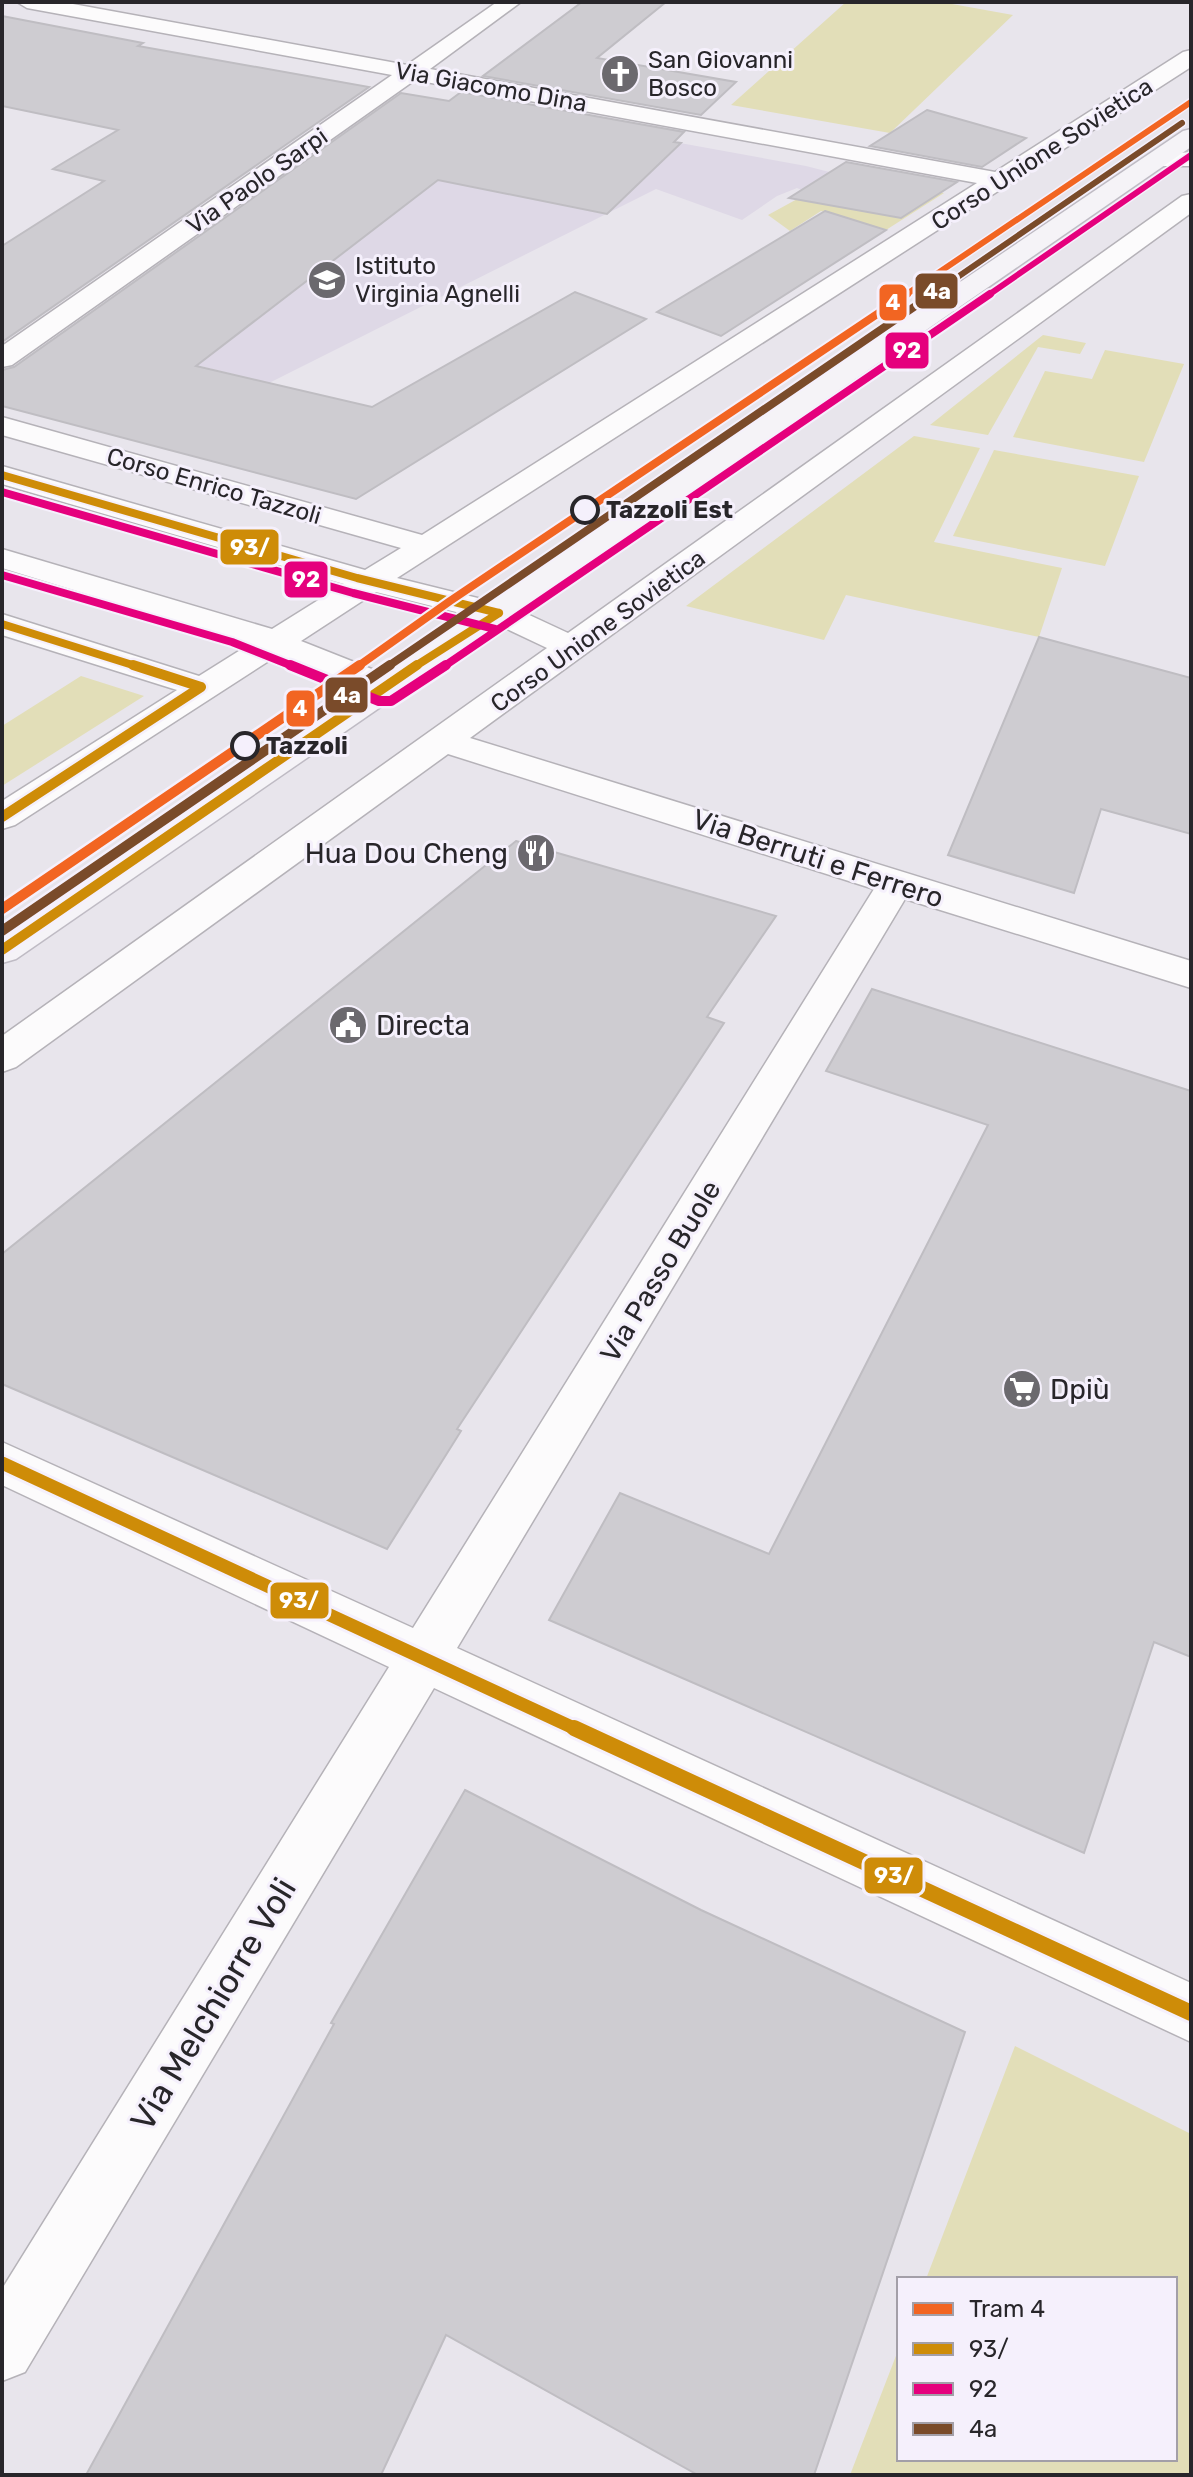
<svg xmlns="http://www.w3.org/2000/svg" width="1193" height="2477" viewBox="0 0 1193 2477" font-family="Rubik,sans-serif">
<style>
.built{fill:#ded8e6}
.green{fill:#e2deb8}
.building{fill:#ceccd1;stroke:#bfbdc2;stroke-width:2}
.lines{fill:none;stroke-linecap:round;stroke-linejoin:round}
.minor-casing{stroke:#b5b2b8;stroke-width:3}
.major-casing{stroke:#bfbbc4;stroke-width:3}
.minor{fill:#fcfbfc;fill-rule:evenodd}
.major{fill:#f5f3f7;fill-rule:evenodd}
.bus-1-far3-casing{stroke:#f5f0fc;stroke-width:12}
.bus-1-far2-casing{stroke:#f5f0fc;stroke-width:15}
.bus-1-far1-casing{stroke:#f5f0fc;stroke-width:19}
.bus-1-casing{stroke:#f5f0fc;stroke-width:22}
.bus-2-far2-casing{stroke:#f5f0fc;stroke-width:9}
.bus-2-far1-casing{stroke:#f5f0fc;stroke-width:12}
.bus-2-casing{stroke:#f5f0fc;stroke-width:15}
.bus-3-far2-casing{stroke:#f5f0fc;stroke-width:9}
.bus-3-far1-casing{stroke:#f5f0fc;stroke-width:12}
.bus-3-casing{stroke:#f5f0fc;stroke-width:15}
.bus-1-far3{stroke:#ce8c08;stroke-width:8}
.bus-1-far2{stroke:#ce8c08;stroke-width:10}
.bus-1-far1{stroke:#ce8c08;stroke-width:13}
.bus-1{stroke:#ce8c08;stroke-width:16}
.bus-2-far2{stroke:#e5007d;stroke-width:6}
.bus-2-far1{stroke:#e5007d;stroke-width:8}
.bus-2{stroke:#e5007d;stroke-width:10}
.bus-3-far2{stroke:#7a4b2a;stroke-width:6}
.bus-3-far1{stroke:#7a4b2a;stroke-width:8}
.bus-3{stroke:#7a4b2a;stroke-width:10}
.tram-1-far2-casing{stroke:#f5f0fc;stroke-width:9}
.tram-1-far1-casing{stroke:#f5f0fc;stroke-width:12}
.tram-1-casing{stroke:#f5f0fc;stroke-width:15}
.tram-1-far2{stroke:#f26522;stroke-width:6}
.tram-1-far1{stroke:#f26522;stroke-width:8}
.tram-1{stroke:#f26522;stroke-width:10}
.stop-dot{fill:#f5f0fc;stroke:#28262a;stroke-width:4}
.labels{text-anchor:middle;stroke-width:6;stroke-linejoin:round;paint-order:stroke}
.far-poi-label{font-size:24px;fill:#28262a;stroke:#f5f0fc;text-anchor:start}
.far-street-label{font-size:24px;fill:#28262a;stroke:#f5f0fc}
.far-stop-label{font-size:24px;font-weight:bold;fill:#28262a;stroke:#f5f0fc;text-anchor:start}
.poi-label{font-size:28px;fill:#28262a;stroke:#f5f0fc;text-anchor:start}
.street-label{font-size:28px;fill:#28262a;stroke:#f5f0fc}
.near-street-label{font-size:34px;fill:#28262a;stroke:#f5f0fc}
.line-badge{stroke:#f5f0fc;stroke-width:3}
.badge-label{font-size:22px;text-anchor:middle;font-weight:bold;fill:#fff}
</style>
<rect width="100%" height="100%" fill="#e8e5ec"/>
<!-- built -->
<path class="built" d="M433 98 806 166 841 175 809 193 797 188 777 196 742 220 656 189 269 383 95 340Z"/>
<!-- green -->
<path class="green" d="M846 2H941L1013 15 890 133 731 105Z
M841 175 944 193 886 230 821 211 790 231 768 215Z
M1043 335 1086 343 1080 354 1038 347 988 435 930 425Z
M1105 350 1184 364 1144 462 1013 437 1045 371 1092 379Z
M914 436 980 448 934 542 1062 568 1039 637 846 595 824 640 686 606Z
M994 450 1139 476 1105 566 953 536Z
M81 676 144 696 2 786V726Z
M1015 2046 1191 2134V2475H850L899 2348V2459H1175V2279H926Z"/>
<!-- building -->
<path class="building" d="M582 2H666L597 58 736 82 701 115 483 76Z
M2 16 143 43 138 46 369 87 2 342V246L104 181 53 169 118 130 2 106Z
M461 92 684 132 674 142 681 143 607 214 438 180 196 366 372 407 575 292 646 319 356 499 2 406V370L14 367 401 93 449 101Z
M927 110 1026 138 982 167 870 146Z
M846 162 957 182 901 218 789 198Z
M825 211 886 230 721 336 657 312Z
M1039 637 1191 678V834L1101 809 1074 893 948 855Z
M516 841 776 916 707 1017 724 1023 457 1429 461 1431 387 1549 2 1384V1254Z
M872 989 1191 1091V1657L1154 1642 1084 1853 549 1620 620 1493 769 1554 988 1125 826 1071Z
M465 1790 701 1910 965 2032 814 2475H698L446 2335 381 2475H86L334 2024 331 2023Z"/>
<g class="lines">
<!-- minor casing -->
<g class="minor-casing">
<path id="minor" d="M17 2H62L407 65 497 2H521L430 69 995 172 1183 52 1191 50V67L397 578 510 606 568 633 1182 196 1191 194V213L470 738 1191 961V988L905 899 457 1648 1191 1983V2042L434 1688 25 2372 2 2381V2289L389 1667 2 1485V1442L413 1628 874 889 448 754 16 1067 2 1072V1036L547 648 488 620 376 592 301 641 397 679 402 686 397 693 385 696 373 693 278 655 15 825 2 829V801L177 690 2 635V614L199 676 250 644 2 568V549L272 629 344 584 2 484V466L365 570 401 548 2 435V417L422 535 977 183 415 80 12 365 2 367V346L392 75 27 8Z
M1191 152V166H1148L1144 161 1148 156Z"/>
</g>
<!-- major casing -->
<g class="major-casing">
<path id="major" d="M1191 129V147L16 959 2 963V931L1183 131Z"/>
</g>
<!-- minor -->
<use href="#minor" class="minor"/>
<!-- major -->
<use href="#major" class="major"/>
<!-- bus-1-far3 casing -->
<g class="bus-1-far3-casing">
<path id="bus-1-far3" d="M2 475 357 578 499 613
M2 624 139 667
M414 667 499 613"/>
</g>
<!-- bus-1-far2 casing -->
<g class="bus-1-far2-casing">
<path id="bus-1-far2" d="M133 665 201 687
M2 817 201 687
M2 950 417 665"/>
</g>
<!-- bus-1-far1 casing -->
<g class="bus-1-far1-casing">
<path id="bus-1-far1" d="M2 1463 578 1730"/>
</g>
<!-- bus-1 casing -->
<g class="bus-1-casing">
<path id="bus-1" d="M574 1728 1191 2013"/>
</g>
<!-- bus-2-far2 casing -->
<g class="bus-2-far2-casing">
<path id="bus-2-far2" d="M987 296 1191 155"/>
</g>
<!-- bus-2-far1 casing -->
<g class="bus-2-far1-casing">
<path id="bus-2-far1" d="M2 492 353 593 495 629
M2 575 232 642 295 667
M443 667 990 294"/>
</g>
<!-- bus-2 casing -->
<g class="bus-2-casing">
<path id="bus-2" d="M290 665 379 701H391L446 665"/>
</g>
<!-- bus-3-far2 casing -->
<g class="bus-3-far2-casing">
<path id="bus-3-far2" d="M930 296 1182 123"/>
</g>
<!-- bus-3-far1 casing -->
<g class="bus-3-far1-casing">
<path id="bus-3-far1" d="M387 667 933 294"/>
</g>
<!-- bus-3 casing -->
<g class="bus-3-casing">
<path id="bus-3" d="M2 931 390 665"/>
</g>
<!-- bus-1-far3 -->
<use href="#bus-1-far3" class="bus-1-far3"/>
<!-- bus-1-far2 -->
<use href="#bus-1-far2" class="bus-1-far2"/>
<!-- bus-1-far1 -->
<use href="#bus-1-far1" class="bus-1-far1"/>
<!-- bus-1 -->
<use href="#bus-1" class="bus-1"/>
<!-- bus-2-far2 -->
<use href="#bus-2-far2" class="bus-2-far2"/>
<!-- bus-2-far1 -->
<use href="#bus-2-far1" class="bus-2-far1"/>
<!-- bus-2 -->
<use href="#bus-2" class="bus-2"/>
<!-- bus-3-far2 -->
<use href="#bus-3-far2" class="bus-3-far2"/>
<!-- bus-3-far1 -->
<use href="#bus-3-far1" class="bus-3-far1"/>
<!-- bus-3 -->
<use href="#bus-3" class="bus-3"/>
<!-- tram-1-far2 casing -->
<g class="tram-1-far2-casing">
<path id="tram-1-far2" d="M904 296 1191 102"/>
</g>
<!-- tram-1-far1 casing -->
<g class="tram-1-far1-casing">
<path id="tram-1-far1" d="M357 667 450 601 907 294"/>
</g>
<!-- tram-1 casing -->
<g class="tram-1-casing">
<path id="tram-1" d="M2 909 360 665"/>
</g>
<!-- tram-1-far2 -->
<use href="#tram-1-far2" class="tram-1-far2"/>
<!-- tram-1-far1 -->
<use href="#tram-1-far1" class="tram-1-far1"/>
<!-- tram-1 -->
<use href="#tram-1" class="tram-1"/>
</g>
<!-- icons -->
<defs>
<g id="church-disc" transform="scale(2)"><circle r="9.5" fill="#6b696e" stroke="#f5f0fc"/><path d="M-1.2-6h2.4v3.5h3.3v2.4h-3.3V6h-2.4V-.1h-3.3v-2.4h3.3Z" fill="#fff"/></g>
<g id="school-disc" transform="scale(2)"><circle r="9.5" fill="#6b696e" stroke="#f5f0fc"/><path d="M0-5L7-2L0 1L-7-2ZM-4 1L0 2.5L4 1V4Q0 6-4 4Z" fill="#fff"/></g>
<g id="restaurant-disc" transform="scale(2)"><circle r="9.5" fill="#6b696e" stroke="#f5f0fc"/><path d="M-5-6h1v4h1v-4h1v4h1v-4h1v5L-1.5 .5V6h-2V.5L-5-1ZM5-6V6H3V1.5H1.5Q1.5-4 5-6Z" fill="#fff"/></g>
<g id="civic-disc" transform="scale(2)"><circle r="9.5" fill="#6b696e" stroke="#f5f0fc"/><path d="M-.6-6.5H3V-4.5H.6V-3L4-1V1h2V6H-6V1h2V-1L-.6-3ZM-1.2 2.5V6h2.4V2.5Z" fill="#fff"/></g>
<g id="supermarket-disc" transform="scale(2)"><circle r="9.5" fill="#6b696e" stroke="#f5f0fc"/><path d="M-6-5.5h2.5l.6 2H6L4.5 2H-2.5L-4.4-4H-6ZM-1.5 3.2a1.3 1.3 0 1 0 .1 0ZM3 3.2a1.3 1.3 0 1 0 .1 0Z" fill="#fff"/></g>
</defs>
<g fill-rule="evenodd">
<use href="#church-disc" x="620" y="74"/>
<use href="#school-disc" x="327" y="280"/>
<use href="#restaurant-disc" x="536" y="853"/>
<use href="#civic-disc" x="348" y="1025"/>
<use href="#supermarket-disc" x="1022" y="1389"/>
</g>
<!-- markers -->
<g class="stop-dot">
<circle cx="585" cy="510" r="13"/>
<circle cx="245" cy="746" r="13"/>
</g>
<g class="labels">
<!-- far-poi labels -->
<g class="far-poi-label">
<text x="648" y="68">San Giovanni<tspan x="648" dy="28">Bosco</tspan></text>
<text x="355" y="274">Istituto<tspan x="355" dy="28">Virginia Agnelli</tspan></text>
</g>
<!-- far-street labels -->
<g class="far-street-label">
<text transform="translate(491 87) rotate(10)" y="8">Via Giacomo Dina</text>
<text transform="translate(1042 154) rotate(-33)" y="8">Corso Unione Sovietica</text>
<text transform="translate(257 181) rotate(-35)" y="8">Via Paolo Sarpi</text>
<text transform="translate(214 486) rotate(16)" y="8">Corso Enrico Tazzoli</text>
<text transform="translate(598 631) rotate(-36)" y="8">Corso Unione Sovietica</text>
</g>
<!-- far-stop labels -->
<g class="far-stop-label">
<text x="606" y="518">Tazzoli Est</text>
<text x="266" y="754">Tazzoli</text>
</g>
<!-- poi labels -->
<g class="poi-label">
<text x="508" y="863" text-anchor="end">Hua Dou Cheng</text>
<text x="376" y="1035">Directa</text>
<text x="1050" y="1399">Dpiù</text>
</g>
<!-- street labels -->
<g class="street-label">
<text transform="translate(818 858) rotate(18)" y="10">Via Berruti e Ferrero</text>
<text transform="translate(660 1271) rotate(-59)" y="10">Via Passo Buole</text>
</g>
<!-- near-street labels -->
<g class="near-street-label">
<text transform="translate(213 2004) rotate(-59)" y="12">Via Melchiorre Voli</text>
</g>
</g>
<g class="line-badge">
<rect x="914" y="272" width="45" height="38" rx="8" fill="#7a4b2a"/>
<rect x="878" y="283" width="30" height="39" rx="8" fill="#f26522"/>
<rect x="884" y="331" width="46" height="39" rx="8" fill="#e5007d"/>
<rect x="219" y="528" width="61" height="38" rx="8" fill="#ce8c08"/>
<rect x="283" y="560" width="46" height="39" rx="8" fill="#e5007d"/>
<rect x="324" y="676" width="45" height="38" rx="8" fill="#7a4b2a"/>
<rect x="285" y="689" width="31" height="39" rx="8" fill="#f26522"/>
<rect x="269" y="1581" width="61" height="39" rx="8" fill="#ce8c08"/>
<rect x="863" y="1856" width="61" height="39" rx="8" fill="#ce8c08"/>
</g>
<g class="badge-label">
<text x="937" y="299">4a</text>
<text x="893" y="310">4</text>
<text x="907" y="358">92</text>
<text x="250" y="555">93/</text>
<text x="306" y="587">92</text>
<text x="347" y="703">4a</text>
<text x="300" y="716">4</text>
<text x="299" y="1608">93/</text>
<text x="894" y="1883">93/</text>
</g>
<!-- border -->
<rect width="1193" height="2477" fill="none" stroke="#28262a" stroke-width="8"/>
<!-- legend -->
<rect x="897" y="2277" width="280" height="184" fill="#f5f0fc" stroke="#a39fa8" stroke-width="2"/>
<rect x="913" y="2303" width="40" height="12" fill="#f26522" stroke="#a39fa8" stroke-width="2"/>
<text x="969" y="2317" font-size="24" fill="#28262a">Tram 4</text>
<rect x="913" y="2343" width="40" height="12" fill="#ce8c08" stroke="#a39fa8" stroke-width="2"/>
<text x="969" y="2357" font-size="24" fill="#28262a">93/</text>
<rect x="913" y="2383" width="40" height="12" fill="#e5007d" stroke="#a39fa8" stroke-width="2"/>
<text x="969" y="2397" font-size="24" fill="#28262a">92</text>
<rect x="913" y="2423" width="40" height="12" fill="#7a4b2a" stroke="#a39fa8" stroke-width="2"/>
<text x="969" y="2437" font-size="24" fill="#28262a">4a</text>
</svg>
